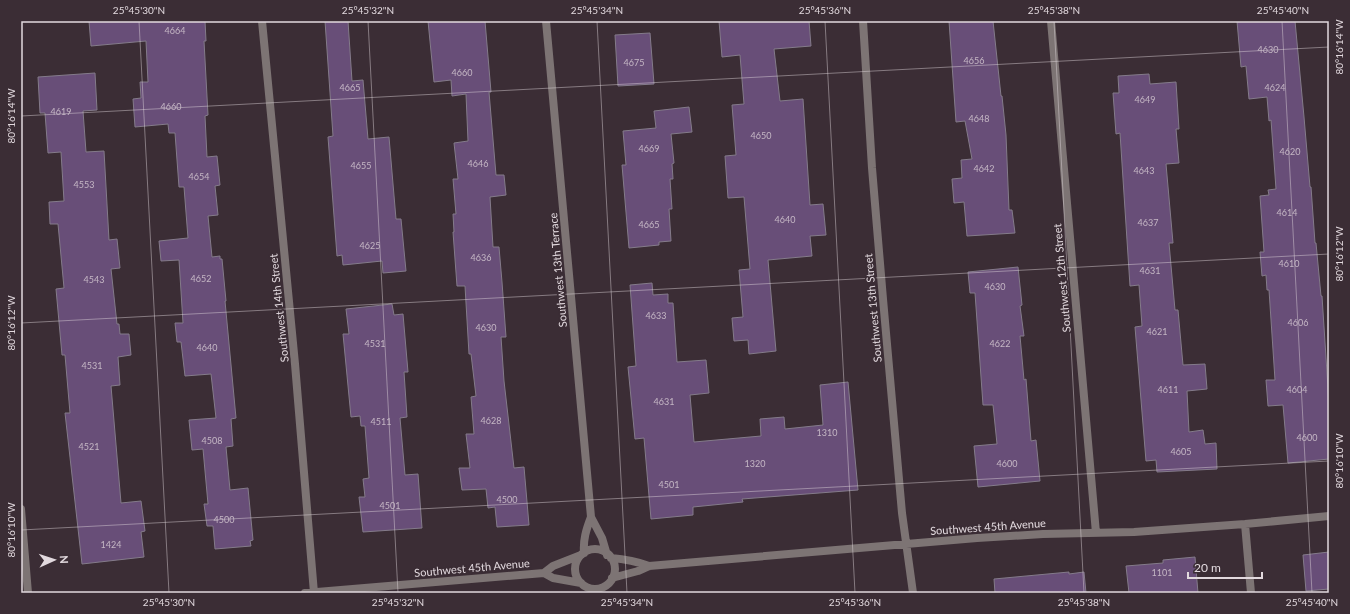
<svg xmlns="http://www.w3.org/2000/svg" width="1350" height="614" viewBox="0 0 1350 614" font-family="Lato,sans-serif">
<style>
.building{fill:#684e78;stroke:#847b8a}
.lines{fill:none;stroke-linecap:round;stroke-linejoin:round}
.street{stroke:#7d7474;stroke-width:8}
.ticks{fill:none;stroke:#e2d9de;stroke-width:1;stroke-opacity:0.45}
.labels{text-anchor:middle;stroke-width:3.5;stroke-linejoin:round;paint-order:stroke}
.number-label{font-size:9px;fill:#c4b6c4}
.street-label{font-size:11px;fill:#e2d9de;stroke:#3b2d35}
.neatline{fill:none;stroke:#e2d9de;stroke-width:1.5}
.ticks-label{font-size:10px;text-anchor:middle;fill:#e2d9de}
</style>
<rect width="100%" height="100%" fill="#3b2d35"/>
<!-- building -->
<path class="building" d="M89 21H205L206 41H204L208 115 205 116 207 157 217 156 220 185 215 186 218 215 208 216 212 257 220 256V259H222L226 301H225L236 418 231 419 233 446 226 447 230 490 248 488 253 540 250 541 251 546 215 549 213 526H207L204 504H208L203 449 192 450 189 420 216 418 211 374 185 376 181 342H177L175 323H183L179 260 161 261 159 241 188 238 184 187H179L175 133H169L168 124 135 127 133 99 141 98 140 82H148L146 41 91 46Z
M325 21H348L352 81 363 80 368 139 389 137 396 219H401L406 271 383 273 382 261 343 265 342 255 337 256 328 137 333 136Z
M428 21H485L491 92H489L496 175H504L506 195 490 197 493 247H499L502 282 506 337H501L504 381 514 468 524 467 529 525 497 527 495 507 488 508 486 489 462 490 459 468H470L466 434H474L471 397 476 396 471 354H469L465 286H457L453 232H454L453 214H456L453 179H458L454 143 468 141 466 94 452 96 451 80 434 82Z
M719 21H809L811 46 774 49 780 101 803 99 810 205 823 204 826 235 810 236 812 256 768 260 776 351 749 354 748 340 734 341 732 318 743 317 739 270 750 269 744 197 728 198 725 156 736 155 732 105 744 104 740 55 722 57Z
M949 21H993L1001 96H1002L1006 135 1009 210H1012L1015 233 967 236 964 202 954 203 952 179 962 178 961 160 972 159 965 121 956 122Z
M1237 21H1295L1304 117 1310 187H1311L1315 243H1316L1321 296H1322L1329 404V459L1288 463 1283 405 1268 406 1266 380H1275L1269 290H1267L1266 275 1262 276 1260 252H1264L1260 196 1269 195 1268 190 1276 189 1271 120 1269 121 1267 97 1249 99 1246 66 1241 67Z
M650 33 654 84 618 86 615 35Z
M95 73 97 110 83 111 86 152 104 151 109 240 117 239 120 268 111 269 117 324H119L120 334H129L131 355 118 357 120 385 111 386 121 503 141 501 145 531 141 532 144 557 82 564 65 413H70L65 355H62L56 289 64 288 58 224H50L49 202 64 201 61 152 48 153 45 113H40L38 77Z
M1149 74 1150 84 1176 82 1179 129H1176L1179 163 1166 164 1173 243H1169L1175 310H1178L1183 365 1205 364 1207 389 1187 391 1189 432 1203 430 1205 444 1216 443 1217 469 1157 472 1156 460 1146 461 1135 327 1142 326 1139 285 1130 286 1120 133 1116 134 1113 93H1119L1118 76Z
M689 107 692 132 671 134 674 163 672 164 673 179H670L672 209H669L671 241 659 242V245L629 248 622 165H626L623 131 656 128 654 111Z
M1018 267 1022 305 1020 306 1024 336H1020L1024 380 1026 379 1031 441 1036 440 1040 481 978 487 974 446 997 444 993 405H983L975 293H970L968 272Z
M652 283 653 295 668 294V303H673L677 362 706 360 709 393 690 395 694 442 761 436 760 419 784 417 785 429 823 425 820 385 848 382 858 490 742 499 743 502 693 507V515L651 519 644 438 635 439 628 367 636 366 630 285Z
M392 304 394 315 403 314 408 372H404L407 417 400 418 405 475 418 474 422 528 363 532 359 497H365L363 479 369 478 365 426H361L360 416 351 417 343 334H349L346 309Z
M1329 552V589L1306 591 1303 555Z
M1195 557 1198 593H1129L1126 566 1163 563V560Z
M1069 572V574L1084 572 1086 593H995L994 579Z"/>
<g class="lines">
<!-- street -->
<path class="street" d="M262 21 295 364 314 593
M546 21 591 517 602 538 607 555
M863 21 872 168 883 299 902 513 913 593
M1051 21 1096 533
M21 509 28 593
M1245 524 1251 593
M575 569a20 20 0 1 1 40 0a20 20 0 1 1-40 0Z
M584 553C583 540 586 530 591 517
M611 558C624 559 636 561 649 566
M544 573 553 566 581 555
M612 578 638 571 649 566 977 538 1043 534 1134 532 1245 524 1329 516
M305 593 544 573 553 578 581 583"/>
</g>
<!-- ticks -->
<path class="ticks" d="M139 21 169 593M368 21 398 593M597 21 627 593M825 21 855 593M1054 21 1084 593M1282 21 1312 593M21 116 1329 47M21 323 1329 254M21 530 1329 461"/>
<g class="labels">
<!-- number labels -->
<g class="number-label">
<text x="175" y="34">4664</text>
<text x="1268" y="53">4630</text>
<text x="974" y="64">4656</text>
<text x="634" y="66">4675</text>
<text x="462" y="76">4660</text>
<text x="350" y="91">4665</text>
<text x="1275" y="91">4624</text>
<text x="1145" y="103">4649</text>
<text x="171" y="110">4660</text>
<text x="61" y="115">4619</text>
<text x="979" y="122">4648</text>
<text x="761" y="139">4650</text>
<text x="649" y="152">4669</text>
<text x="1290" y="155">4620</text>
<text x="478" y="167">4646</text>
<text x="361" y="169">4655</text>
<text x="984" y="172">4642</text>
<text x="1144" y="174">4643</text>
<text x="199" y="180">4654</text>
<text x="84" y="188">4553</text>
<text x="1287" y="216">4614</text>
<text x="785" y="223">4640</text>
<text x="1148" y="226">4637</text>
<text x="649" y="228">4665</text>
<text x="370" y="249">4625</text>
<text x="481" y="261">4636</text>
<text x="1289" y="267">4610</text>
<text x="1150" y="274">4631</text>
<text x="201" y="282">4652</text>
<text x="94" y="283">4543</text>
<text x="995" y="290">4630</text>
<text x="656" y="319">4633</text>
<text x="1298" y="326">4606</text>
<text x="486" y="331">4630</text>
<text x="1157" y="335">4621</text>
<text x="375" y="347">4531</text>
<text x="1000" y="347">4622</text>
<text x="207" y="351">4640</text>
<text x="92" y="369">4531</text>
<text x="1168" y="393">4611</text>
<text x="1297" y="393">4604</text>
<text x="664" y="405">4631</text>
<text x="491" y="424">4628</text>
<text x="381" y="425">4511</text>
<text x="827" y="436">1310</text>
<text x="1307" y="441">4600</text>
<text x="212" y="444">4508</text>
<text x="89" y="450">4521</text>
<text x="1181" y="455">4605</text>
<text x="755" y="467">1320</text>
<text x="1007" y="467">4600</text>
<text x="669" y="488">4501</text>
<text x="507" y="503">4500</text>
<text x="390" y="509">4501</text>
<text x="224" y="523">4500</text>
<text x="111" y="548">1424</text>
<text x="1162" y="576">1101</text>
</g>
<!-- street labels -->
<g class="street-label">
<text transform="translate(558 270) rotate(-95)" y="4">Southwest 13th Terrace</text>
<text transform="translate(1062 278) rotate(-95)" y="4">Southwest 12th Street</text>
<text transform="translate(279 308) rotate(-96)" y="4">Southwest 14th Street</text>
<text transform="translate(873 308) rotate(-95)" y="4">Southwest 13th Street</text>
<text transform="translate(988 527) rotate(-4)" y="4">Southwest 45th Avenue</text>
<text transform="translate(472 568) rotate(-5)" y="4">Southwest 45th Avenue</text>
</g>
</g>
<!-- border -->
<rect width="1350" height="614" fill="none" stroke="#3b2d35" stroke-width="44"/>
<!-- north arrow -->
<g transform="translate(54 560) rotate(87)" stroke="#3b2d35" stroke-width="3" paint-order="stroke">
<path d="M0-3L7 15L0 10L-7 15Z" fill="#e2d9de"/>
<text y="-6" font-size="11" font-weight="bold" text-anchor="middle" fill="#e2d9de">N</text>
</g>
<!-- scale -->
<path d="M1188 572v6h74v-6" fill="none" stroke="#e2d9de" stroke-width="2"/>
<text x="1194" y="572" font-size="12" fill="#e2d9de" stroke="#3b2d35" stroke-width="3" paint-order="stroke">20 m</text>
<rect x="22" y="22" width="1306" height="570" class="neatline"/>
<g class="ticks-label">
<text x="139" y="14">25°45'30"N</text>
<text x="368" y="14">25°45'32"N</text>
<text x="597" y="14">25°45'34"N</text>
<text x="825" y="14">25°45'36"N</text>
<text x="1054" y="14">25°45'38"N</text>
<text x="1283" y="14">25°45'40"N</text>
<text transform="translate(1339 47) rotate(-90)" y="4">80°16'14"W</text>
<text transform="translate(11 116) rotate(-90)" y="4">80°16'14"W</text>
<text transform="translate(1339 254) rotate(-90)" y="4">80°16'12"W</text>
<text transform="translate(11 323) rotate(-90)" y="4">80°16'12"W</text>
<text transform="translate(1339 461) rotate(-90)" y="4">80°16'10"W</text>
<text transform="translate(11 530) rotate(-90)" y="4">80°16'10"W</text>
<text x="169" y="606">25°45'30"N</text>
<text x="398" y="606">25°45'32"N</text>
<text x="627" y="606">25°45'34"N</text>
<text x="855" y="606">25°45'36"N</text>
<text x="1084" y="606">25°45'38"N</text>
<text x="1312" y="606">25°45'40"N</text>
</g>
</svg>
